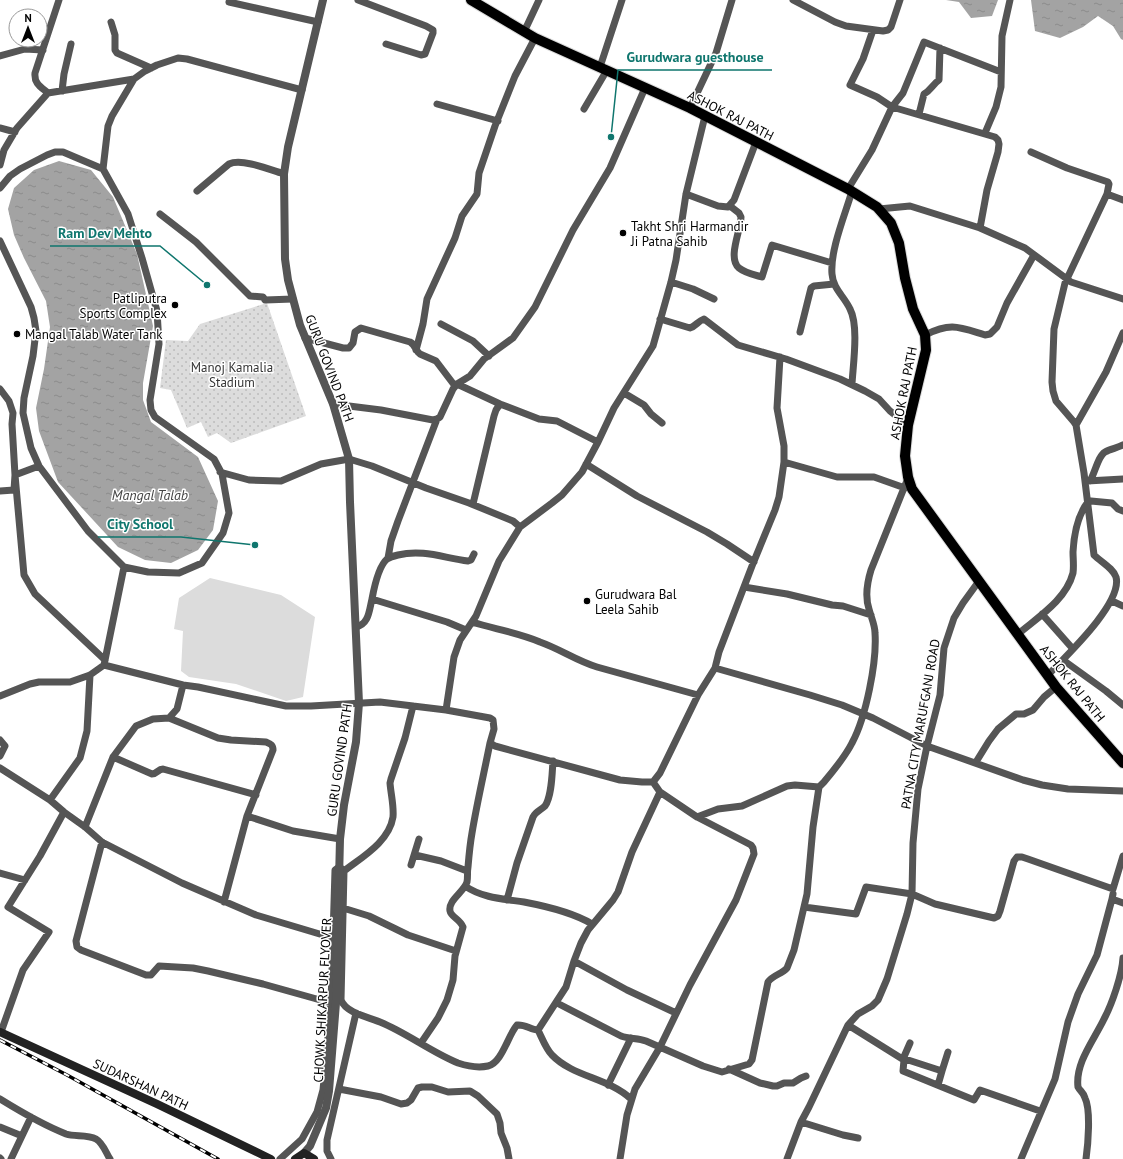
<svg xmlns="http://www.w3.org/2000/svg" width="1123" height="1159" viewBox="0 0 1123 1159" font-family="'PT Sans',sans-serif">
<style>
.grass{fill:#dcdcdc}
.park{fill:url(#park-dots)}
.water{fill:url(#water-ripples)}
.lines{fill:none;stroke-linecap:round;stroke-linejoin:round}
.primary-casing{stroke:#dbdbdb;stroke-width:12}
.minor{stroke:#555;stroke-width:7}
.tertiary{stroke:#555;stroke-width:8}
.secondary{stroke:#222;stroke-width:8}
.primary{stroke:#000;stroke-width:10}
.rail-casing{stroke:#000;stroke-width:3.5}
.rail{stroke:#fff;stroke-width:2;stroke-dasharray:6;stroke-linecap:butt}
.poi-dot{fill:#000;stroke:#fff;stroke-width:1.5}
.labels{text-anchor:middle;stroke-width:3;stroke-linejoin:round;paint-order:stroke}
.street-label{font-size:13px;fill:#000;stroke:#fff}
.poi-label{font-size:13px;fill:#000;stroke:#fff;text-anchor:start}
.park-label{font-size:13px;fill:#333;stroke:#fff}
.water-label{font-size:14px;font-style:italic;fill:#444;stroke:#fff}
.leader{fill:none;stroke:#0f766e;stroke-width:1.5}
.callout-dot{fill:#0f766e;stroke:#fff;stroke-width:1.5}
.callout-label{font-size:14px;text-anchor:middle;font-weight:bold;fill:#0f766e;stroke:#fff;stroke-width:3;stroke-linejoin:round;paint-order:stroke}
</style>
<defs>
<pattern id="park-dots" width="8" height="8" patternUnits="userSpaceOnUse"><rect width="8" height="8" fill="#dcdcdc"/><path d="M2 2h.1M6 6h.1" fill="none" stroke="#bbb" stroke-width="1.8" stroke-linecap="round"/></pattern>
<pattern id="water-ripples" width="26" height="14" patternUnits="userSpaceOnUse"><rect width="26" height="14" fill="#a3a3a3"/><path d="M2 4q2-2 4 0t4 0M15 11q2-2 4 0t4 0" fill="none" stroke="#8b8b8b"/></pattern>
</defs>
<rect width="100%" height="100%" fill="#fff"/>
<!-- grass -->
<path class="grass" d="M210 578 281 595 315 617 303 697 286 701 236 684 189 677 181 671 183 631 174 629 179 598Z"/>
<!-- park -->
<path class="park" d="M267 303 306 416 231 443 217 433 208 437 201 422 187 428 171 390 160 388 166 340 188 341 200 324Z"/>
<!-- water -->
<path class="water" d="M946 0H998L992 16 971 18 959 2Z
M1031 0H1123V40L1121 39 1113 26 1098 16 1083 27 1060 38 1035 31Z
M59 161 91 170 113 197 137 254 153 326 143 383V400L151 422 198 457 218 501 213 530 198 550 171 563 145 560 118 547 58 482 39 431 36 408 44 369 50 327 46 301 24 258 14 235 8 209 14 188 34 170Z"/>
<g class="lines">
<!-- primary casing -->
<g class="primary-casing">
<path id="primary" d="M471 0 535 38 690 108 848 189 877 207 891 223 899 243 905 278 913 309 925 335 926 350 908 425 905 456 908 477 912 489 1056 687 1123 763"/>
</g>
<!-- minor -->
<path class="minor" d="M358 0 426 26 433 30V33L425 54 421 55 386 44
M793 0 835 22 846 26 883 31 888 30 891 27 900 0
M229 2 318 22
M111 22 115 35V50L117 53 151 68
M524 32 539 0
M0 56 25 49 43 50
M600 67 622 0
M62 91 64 74 71 44
M48 93C41 87 34 84 35 73L59 0
M437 104 498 121
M690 108 716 53 732 0
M584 109 607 70
M919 114 924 94C931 90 932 85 939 80L940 48
M0 128 15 132
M985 133 996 107 1001 87 1002 36 1010 0
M1031 152 1067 168 1108 182 1109 184 1107 194 1065 283 1054 329 1052 382 1053 391 1056 401 1074 422 1076 425 1084 473 1094 555C1101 562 1113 568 1116 577 1123 603 1065 657 1048 675
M0 165 4 150 17 128 48 93 134 79
M103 169 108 126 112 116 134 79 145 71 157 65 178 58 187 59 302 90
M0 188 10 176 20 169 47 155 55 152H63L103 169 128 214 142 258 157 311 159 344 150 400 151 410 155 417 214 459 222 474 229 513 223 533 202 563 179 573 148 572 124 567
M848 189 872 150 892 107 877 97 850 85 863 59 873 30
M197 191 229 164C242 158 271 170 284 174
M686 194 718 206 728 207 734 200 756 142
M1107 194 1123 200
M730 206 739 213 741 217C741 230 727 258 739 268 745 273 755 275 762 277L772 245 832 263
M879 209 910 206 980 228 1025 248 1071 282 1123 299
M160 214 196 242 250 296 263 297 265 300 293 299
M980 228 987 190 998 152 999 144 998 140 995 137 892 107 903 93 924 42 1001 72
M0 241 31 307 34 318 36 331 33 356 24 398 23 413 31 448 39 466 88 531 124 567 104 665
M671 282 693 289 714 299
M660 319 690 328C696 326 698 321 704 319L738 345 786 359 840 379 865 391 879 399 890 411 908 425
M441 324 473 341 489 356
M800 332 811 288 814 286 834 284
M925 335C951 322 959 327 985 335L990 334 997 327 1007 303 1034 255
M305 338 343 348H349L353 343 355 332 361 328 410 342C416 345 415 351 420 354L436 361 455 386
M416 350 423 324 427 299 455 238 462 216 477 194 479 173 495 126 515 76 535 38
M457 384 500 404 539 419 557 421 598 442
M852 384C853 365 859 326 850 309 844 296 833 289 832 274 830 250 845 215 852 191
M0 389 9 401 13 413 12 424 15 475 24 575 35 594 105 660
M624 393 644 405 651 414 662 423
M333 404 381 410 433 420 437 419 440 417 453 389 457 384 470 376 484 359 513 338 535 307 573 230 610 168 645 88
M1076 425 1106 372 1123 333
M784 462 837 477H874L905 488
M586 464 637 496 707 532 727 544 754 562
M1087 481 1123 479
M1090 481C1095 473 1098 456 1105 452 1110 449 1117 448 1123 445
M0 491 14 490 15 475 39 466
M473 504 494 416 496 410 500 404
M520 527 552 503 562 495 582 472 598 442 614 408 653 346 671 282 676 260 686 194 705 116
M388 558 391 541 398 521 437 419
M744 587 787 594 832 605 843 606 871 615
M1112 601 1123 606
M1042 614 1073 649
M472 622C495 629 519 633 540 642 560 649 577 661 597 667L698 695 715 668 810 695 842 705 873 718 927 746 1023 780 1042 785 1068 789 1123 791
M356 627C369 624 369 611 372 599
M466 630 447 622 372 599C374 588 378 567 387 559 390 557 394 556 398 555 423 549 444 558 468 561L471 560 474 554
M1018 634C1038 617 1066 600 1073 573 1074 566 1073 558 1073 552 1074 534 1077 516 1088 502L1091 501 1112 503 1118 509 1123 511
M1063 660 1106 691 1123 705
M715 668 719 652 752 566 775 510 779 497 784 462V446L777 408 780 357
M90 675 87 731 80 758 50 800 64 812 85 827 102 842 182 883 256 915 333 938
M0 696 30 684 39 682H70L90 675 104 665 183 685 198 687 286 706H311L380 702 446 710 454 657 460 640 476 616 499 561 520 527 513 521 469 503 426 488 372 466 349 459 321 464 281 481 249 480 220 472
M446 710 490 718 493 720 494 729 490 743 495 746 620 780 642 782H653L660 773 698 695
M169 718 218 738 231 740 266 742C271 744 273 745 273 750L247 816 224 902
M0 740 5 746 0 756
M113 757 152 774C157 774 158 769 163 769L256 795
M976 762 989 741 998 729 1016 714H1024L1033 710 1044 697 1056 687
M0 768 50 800
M653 782 660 792 697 817 718 809 742 806 787 786 795 785 819 787 824 782C834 770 845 757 852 743 866 717 877 662 875 633 875 625 871 617 869 609 865 597 867 583 871 570L908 478
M660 792 632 852 618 892 613 900 588 930 581 943 574 961 627 990 676 1013
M247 816 293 831 340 839
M85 827 113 757 136 726 153 719 169 718 177 709 183 685
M102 842 76 941 77 947 81 950 146 975H151L159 966 193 968 208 971 263 984 331 1003
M415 855 441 861 467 871
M411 865 419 839
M344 871 341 1000C346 1013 368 1017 380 1022 407 1033 431 1052 458 1063 467 1066 479 1068 488 1066 502 1063 508 1035 517 1025 525 1024 531 1030 538 1030L566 987 574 961
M344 871C362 857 389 842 393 817 394 806 391 795 390 783L391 779 405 738 413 706
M0 873 25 880
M465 886C482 898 504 899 524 902 545 906 574 913 592 924
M1113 894 1112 899 1123 903
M507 900 517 863 533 817C536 811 541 810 545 806 552 796 552 773 553 761
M804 907 856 914 866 887 912 894 935 904 994 918 998 916 1000 911 1014 861 1017 857H1022L1028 859 1113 889 1123 856
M343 908 369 916 408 935 456 951
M557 1003 621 1036C629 1039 638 1038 646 1041L703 1066 722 1072 749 1064 752 1060 768 982C773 975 782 974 787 968L794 950 807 894 813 827 819 787
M848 1025 904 1060 903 1071 974 1100 980 1090 1040 1111
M538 1030C542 1038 546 1049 552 1055 573 1077 609 1078 631 1099
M1 1032 23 970 49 932 8 907 40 856 64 812
M421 1043 438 1018 447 1000 453 980 455 956 463 927C460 919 451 917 450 911 448 900 464 892 467 882 468 877 467 872 468 867 469 855 470 844 472 833 477 803 484 773 490 743
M902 1058 942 1071 938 1085
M903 1059 910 1043
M729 1069 760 1083 773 1086H777L784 1083H793L801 1078 806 1076
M942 1071 948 1052
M608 1085 631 1038
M339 1089 381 1097 401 1104 407 1103 411 1100 418 1088 422 1087H432L448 1092 470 1091 478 1096 497 1114 500 1123 501 1133 507 1148 509 1159
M0 1099C21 1112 43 1125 66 1134 75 1137 87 1134 96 1139 103 1143 106 1153 110 1159
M801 1122 843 1135 858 1138
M0 1127 22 1136
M0 1158 1 1159
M11 1159 31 1117
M280 1159 302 1139 317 1112 323 1090 331 1003 335 870 339 867 342 869
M331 1159 327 1151V1140L356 1013
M620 1159 627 1115 635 1089 660 1047 690 985 736 900 754 854 753 848 751 845 697 817
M787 1159 801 1122 809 1107 848 1025 858 1014 872 1006 878 1000 887 979 907 914 912 894 913 843 918 789 927 746 940 695 944 648 954 618 963 603 979 581
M1021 1159 1055 1079 1068 1022 1078 994 1097 955 1112 899
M1086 1159C1088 1145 1091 1110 1085 1098 1084 1093 1080 1091 1078 1087 1075 1063 1094 1040 1104 1019 1112 1004 1122 975 1123 958"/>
<!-- tertiary -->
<path class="tertiary" d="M304 1153 310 1146 326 1108 329 1091 336 1003 340 839 344 805 356 742 359 703 350 502 349 459 333 404 300 325 288 280 285 259 284 174 288 147 323 0"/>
<!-- secondary -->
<path class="secondary" d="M0 1032 157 1104 271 1159
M295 1159 304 1153 314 1159"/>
<!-- primary -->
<use href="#primary" class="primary"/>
<!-- rail casing -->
<g class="rail-casing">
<path id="rail" d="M0 1040 67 1075 218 1159"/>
</g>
<!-- rail -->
<use href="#rail" class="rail"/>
</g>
<!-- markers -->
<g class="poi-dot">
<circle cx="623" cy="233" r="4"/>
<circle cx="175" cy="305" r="4"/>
<circle cx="17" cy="334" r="4"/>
<circle cx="587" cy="601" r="4"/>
</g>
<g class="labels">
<!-- street labels -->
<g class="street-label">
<text transform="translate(731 115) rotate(27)" y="5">ASHOK RAJ PATH</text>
<text transform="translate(330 368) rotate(69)" y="5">GURU GOVIND PATH</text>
<text transform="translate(903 393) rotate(-79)" y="5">ASHOK RAJ PATH</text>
<text transform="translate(1073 683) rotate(51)" y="5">ASHOK RAJ PATH</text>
<text transform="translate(920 724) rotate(-80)" y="5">PATNA CITY MARUFGANJ ROAD</text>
<text transform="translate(339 760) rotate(-82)" y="5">GURU GOVIND PATH</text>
<text transform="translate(322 1000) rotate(-87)" y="5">CHOWK SHIKARPUR FLYOVER</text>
<text transform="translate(141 1084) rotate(25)" y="5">SUDARSHAN PATH</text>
</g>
<!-- poi labels -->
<g class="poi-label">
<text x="631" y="231">Takht Shri Harmandir<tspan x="631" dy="15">Ji Patna Sahib</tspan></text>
<text x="167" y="303" text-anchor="end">Patliputra<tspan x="167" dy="15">Sports Complex</tspan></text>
<text x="25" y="339">Mangal Talab Water Tank</text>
<text x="595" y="599">Gurudwara Bal<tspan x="595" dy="15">Leela Sahib</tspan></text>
</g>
<!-- park labels -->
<g class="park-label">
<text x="232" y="372">Manoj Kamalia<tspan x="232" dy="15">Stadium</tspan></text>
</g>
<!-- water labels -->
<g class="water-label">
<text x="150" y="500">Mangal Talab</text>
</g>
</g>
<!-- callouts -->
<path class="leader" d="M611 137L618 70H772M207 285L160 246H50M255 545L181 537H98"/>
<g class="callout-dot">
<circle cx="611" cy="137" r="4"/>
<circle cx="207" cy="285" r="4"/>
<circle cx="255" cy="545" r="4"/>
</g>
<g class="callout-label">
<text x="695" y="62">Gurudwara guesthouse</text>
<text x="105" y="238">Ram Dev Mehto</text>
<text x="140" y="529">City School</text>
</g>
<!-- north arrow -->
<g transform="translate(28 28)"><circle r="19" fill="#ffffff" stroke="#999999"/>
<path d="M0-3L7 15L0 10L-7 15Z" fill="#000000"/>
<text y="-6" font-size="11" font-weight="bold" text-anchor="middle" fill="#000000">N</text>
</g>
</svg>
